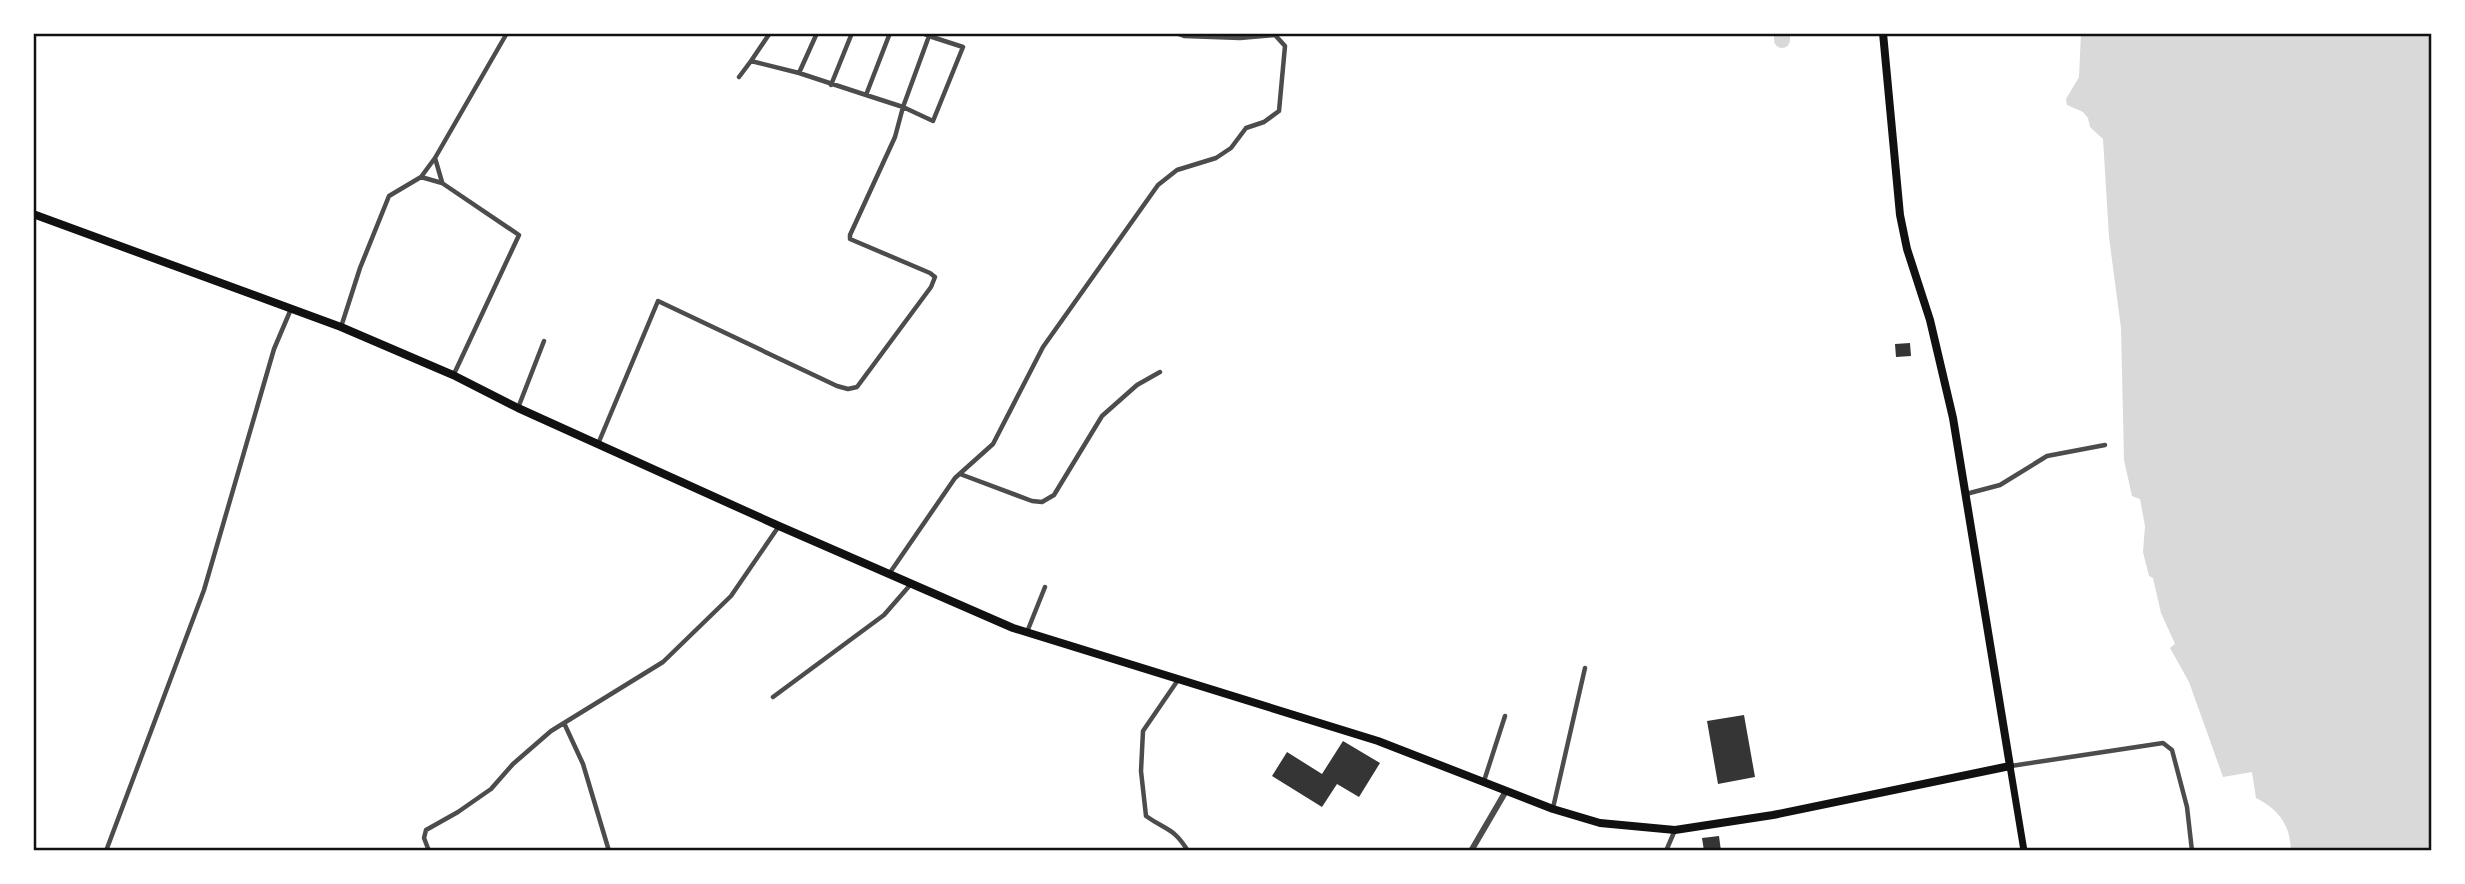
<svg xmlns="http://www.w3.org/2000/svg" width="2465" height="884" viewBox="0 0 2465 884" font-family="Commissioner,sans-serif">
<style>
.water{fill:#d9d9d9}
.lines{fill:none;stroke-linecap:round;stroke-linejoin:round}
.river{stroke:#d9d9d9;stroke-width:16}
.building{fill:#353535}
.minor{stroke:#4c4c4c;stroke-width:4.5}
.tertiary{stroke:#4c4c4c;stroke-width:6}
.secondary{stroke:#111;stroke-width:7}
.trunk{stroke:#111;stroke-width:8}
.neatline{fill:none;stroke:#111;stroke-width:2.5}
</style>
<rect width="100%" height="100%" fill="#fff"/>
<!-- water -->
<path class="water" d="M2081 33H2432V851H2291C2290 824 2279 810 2256 798L2252 772 2223 777 2189 682 2170 648 2175 644 2161 613 2153 578 2149 576 2143 552 2145 526 2140 499 2132 496 2124 460 2121 328 2109 237 2103 139 2090 127 2088 118 2083 112 2067 105 2066 99 2079 77Z"/>
<g class="lines">
<!-- river -->
<path class="river" d="M1782 40V33"/>
</g>
<!-- building -->
<path class="building" d="M1910 343 1911 356 1896 357 1895 344Z
M1744 715 1755 777 1718 784 1707 721Z
M1343 741 1380 763 1359 797 1337 784 1322 807 1272 776 1287 752 1322 774Z
M1719 836 1721 851H1704L1702 838Z"/>
<g class="lines">
<!-- minor -->
<path class="minor" d="M751 61 770 33
M799 73 817 33
M739 77 751 61 799 73 866 95 903 107 933 121 963 47 929 36
M831 85 852 33
M866 95 890 33
M435 158 442 182
M421 177 442 183 519 235 454 374
M341 327 360 268 389 196 421 177 435 158 507 33
M518 408 544 341
M598 444 658 301 837 386 848 389 857 387 931 287 935 277 930 273 850 239V235L895 137 903 107 929 36 922 33
M960 474 1032 501 1042 502 1054 495 1102 416 1137 385 1160 372
M1966 494 2000 485 2047 456 2105 445
M889 574 955 478 993 444 1043 347 1158 185 1177 170 1216 158 1231 148 1246 128 1264 122 1279 111 1285 46 1275 35 1240 38 1184 36 1176 33
M1027 632 1045 587
M1178 680 1143 731 1141 771 1146 816C1167 831 1173 827 1188 851
M773 697 884 615 911 584
M564 723 583 764 609 851
M2011 766 2163 743 2172 750 2187 807 2192 851
M1484 781 1505 716
M1553 808 1585 668
M106 851 204 590 274 349 291 309
M429 851 424 838 426 830 458 812 491 789 513 764 551 731 663 662 731 596 779 526
M1666 851 1675 830"/>
<!-- tertiary -->
<path class="tertiary" d="M1471 851 1506 791"/>
<!-- secondary -->
<path class="secondary" d="M2010 766 2024 851"/>
<!-- trunk -->
<path class="trunk" d="M33 214 341 327 453 375 518 408 779 526 1013 628 1378 741 1553 809 1600 823 1675 830 1773 815 2010 766 1953 418 1930 320 1907 249 1900 215 1883 33"/>
</g>
<!-- border -->
<rect width="2465" height="884" fill="none" stroke="#ffffff" stroke-width="70"/>
<rect x="35" y="35" width="2395" height="814" class="neatline"/>
</svg>
